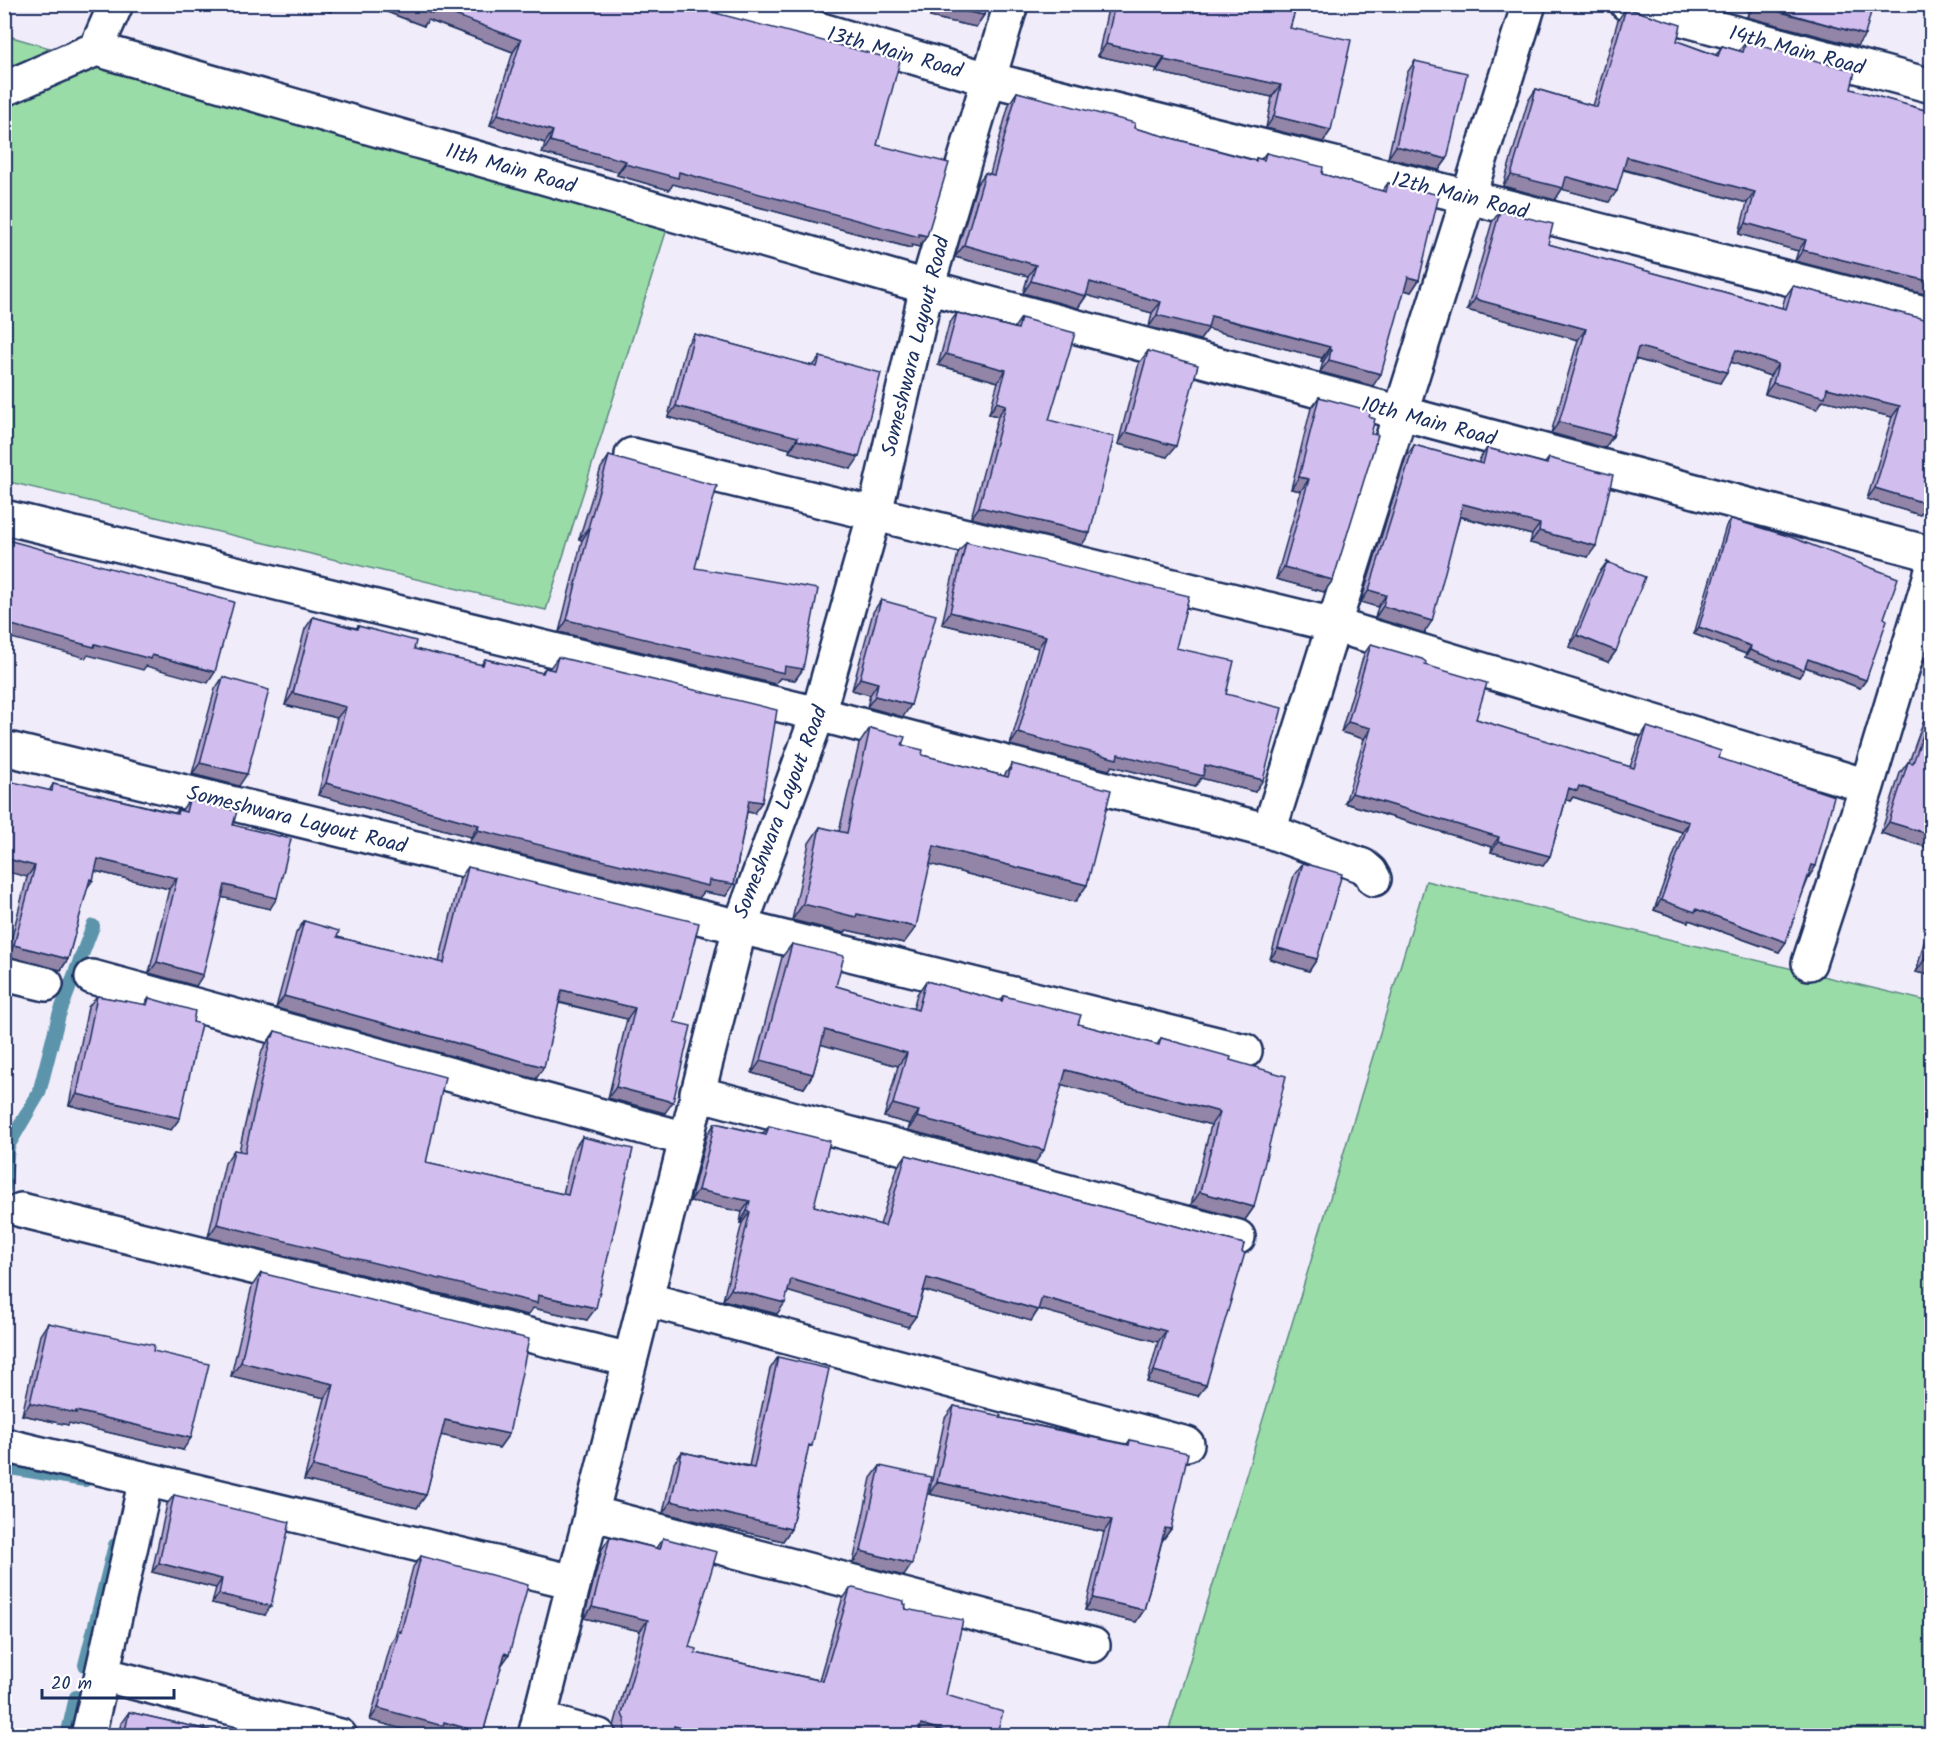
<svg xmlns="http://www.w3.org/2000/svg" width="1936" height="1740" viewBox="0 0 1936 1740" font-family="Kalam,sans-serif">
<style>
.green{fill:#9adca7;stroke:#5a8682;stroke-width:1.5}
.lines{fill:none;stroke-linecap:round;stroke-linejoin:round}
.stream{stroke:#5c94ab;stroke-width:14}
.street-casing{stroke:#1b2f5e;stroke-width:38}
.secondary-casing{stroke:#1b2f5e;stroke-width:38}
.street{stroke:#fff;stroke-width:33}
.secondary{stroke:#fff;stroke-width:33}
.wall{fill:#b4a3ce;stroke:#1b2f5e;stroke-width:1.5}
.shaded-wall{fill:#9285a7;stroke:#1b2f5e;stroke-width:1.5}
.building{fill:#d1beef;stroke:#1b2f5e;stroke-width:1.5}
.labels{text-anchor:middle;stroke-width:4.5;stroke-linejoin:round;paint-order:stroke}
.street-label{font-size:21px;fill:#1b2f5e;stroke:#fff}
</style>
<rect width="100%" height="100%" fill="#f1ecfa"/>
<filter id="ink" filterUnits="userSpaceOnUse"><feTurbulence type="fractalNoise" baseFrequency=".0167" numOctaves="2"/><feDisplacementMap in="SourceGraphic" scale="12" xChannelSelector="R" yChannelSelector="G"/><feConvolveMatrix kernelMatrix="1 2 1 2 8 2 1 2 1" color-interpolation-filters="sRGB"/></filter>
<g filter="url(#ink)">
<!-- green -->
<path class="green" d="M5 35 667 229 546 610 5 481Z
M1426 881 1931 1002V1735L1167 1736Z"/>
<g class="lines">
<!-- stream -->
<path class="stream" d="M4 1189 8 1146 39 1093 59 1015 93 926
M4 1467 85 1480
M85 1665 115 1545
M67 1736 76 1697"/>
<!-- street casing -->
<g class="street-casing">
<path id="street" d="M733 4 988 79 1469 197 1932 315
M96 49 927 287 1932 554
M4 89 96 49 116 4
M632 455 1334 625 1867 786
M4 517 818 714 1269 831 1363 866 1370 872 1374 879
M1269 831 1529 4
M1809 963 1867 786 1932 571
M4 974 46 984
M92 977 686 1139
M697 1093 1238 1237
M21 1210 630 1360
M645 1299 1187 1444
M4 1445 574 1582
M591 1513 1093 1645
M102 1674 340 1736
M539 1719 599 1736
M88 1736 146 1479
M535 1736 740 927 1245 1051"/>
</g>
<!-- secondary casing -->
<g class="secondary-casing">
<path id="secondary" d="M1627 4 1932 86
M4 748 740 927 818 714 875 513 927 287 1011 4"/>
</g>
<!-- street -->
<use href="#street" class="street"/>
<!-- secondary -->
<use href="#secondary" class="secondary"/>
</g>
<!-- wall -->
<path class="wall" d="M366 4H681L877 145 927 236 919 247 912 245 911 248 673 184 669 190 617 175 618 172 542 153 545 143 490 125 513 52 428 20 424 26Z
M933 4H986L984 15 976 27 930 17Z
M1109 4H1297L1290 28 1331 130 1323 142 1266 128 1272 97 1156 72 1157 69 1098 56Z
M1750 4H1873L1857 46 1747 17Z
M1626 8 1677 41 1716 55 1722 46 1739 51 1746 42 1851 89 1932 112V296L1795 261 1798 251 1739 234 1747 203 1623 170 1609 202 1562 189 1555 200 1503 186 1528 101 1536 89 1593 106 1618 20Z
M1415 61 1447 159 1439 170 1388 158 1407 73Z
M1017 92 1134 128 1255 160 1256 158 1261 159 1266 153 1322 174 1382 191 1388 183 1419 280 1411 292 1404 290 1373 386 1320 372 1323 362 1321 361 1322 358 1255 341 1208 329 1200 340 1149 327 1152 313 1087 295 1078 308 1023 293 1028 276 955 257 977 184 985 173 990 174 1009 104Z
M1500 211 1548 244 1782 308 1785 297 1793 286 1932 321 1928 504 1920 515 1867 499 1892 417 1823 400 1817 409 1765 394 1770 376 1731 362 1720 383 1635 359 1613 436 1605 448 1551 433 1578 340 1467 310 1492 222Z
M957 313 1014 328 1021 318 1049 420 1082 545 971 518 998 416 989 414 998 382 938 365 949 324Z
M694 334 813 366 820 357 851 469 789 452 790 449 668 417 686 346Z
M1148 351 1167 457 1118 444 1139 363Z
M1319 397 1369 417 1371 434 1333 580 1324 592 1276 579 1301 491 1291 489 1311 408Z
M1414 445 1479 463V460L1487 448 1545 463 1549 458 1588 557 1530 543 1532 535 1460 517 1424 633 1375 618 1378 607 1361 602 1406 457Z
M609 456 695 568 803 669 795 680 780 678 775 684 559 632 582 540 579 539 601 468Z
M1731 519 1884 618 1866 680 1860 688 1805 667 1799 677 1745 657 1746 654 1694 634 1726 526Z
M966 542 1176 648 1226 694 1255 792 1201 778 1195 787 1112 766 1109 770 1010 745 1038 648 942 624 958 553Z
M1607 562 1616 651 1608 662 1569 647 1598 574Z
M881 600 903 717 867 707 870 695 852 690 873 612Z
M313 617 356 628 358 626 414 649 481 665 485 659 541 673 545 668 549 669 558 657 754 813 747 812 734 884 726 896 704 892 699 898 469 842 471 837 318 795 337 718 285 705 305 629Z
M1371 644 1425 665 1476 719 1630 767 1640 738 1647 727 1719 758 1809 877 1779 952 1689 920 1688 922 1654 910 1682 832 1573 797 1570 801 1566 799 1550 856 1543 866 1491 852 1492 847 1345 803 1364 739 1341 732 1364 654Z
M223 677 239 786 192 774 215 689Z
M1932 698V849L1881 833 1900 773 1908 762H1909Z
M870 728 922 755 1004 776 1012 764 1087 885 1075 902 930 864 904 943 847 930 844 933 792 920 809 843 820 827 839 832 859 744Z
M53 784 175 813 178 810 181 811 189 800 233 825 270 909 222 897 196 986 149 973 169 889 95 871 93 880 87 888 68 959 61 970 7 956 49 791Z
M1303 863 1317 959 1309 971 1270 959 1294 875Z
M468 867 674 1022 665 1113 608 1098 627 1019 559 1003 536 1079 276 1008 296 933 304 921 337 937 439 962 460 878Z
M1932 913V976L1916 972Z
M792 944 836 986 913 1009 917 994 926 981 1000 1001 1004 996 1078 1024 1157 1045 1161 1038 1230 1060 1254 1207 1245 1220 1191 1205 1211 1125 1062 1084 1035 1163 908 1130 910 1124 884 1117 898 1066 821 1044 813 1074 804 1088 752 1073 782 957Z
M97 996 144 1005 149 998 180 1118 171 1130 69 1105 88 1007Z
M275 1031 426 1163 563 1194 573 1150 582 1137 587 1320 533 1308 528 1315 208 1237 225 1163 234 1150 239 1151 262 1050Z
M715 1123 763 1134 769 1126 814 1206 880 1225 898 1166 906 1155 1244 1244 1198 1396 1147 1382 1158 1342 1039 1309 1031 1321 924 1290 916 1316 908 1327 788 1291 777 1314 723 1300 742 1223H740L742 1212 690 1201 707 1135Z
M261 1273 509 1434 499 1448 441 1435 426 1495 417 1508 304 1480 325 1398 231 1376 252 1286Z
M48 1323 183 1450 69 1423 68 1425 22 1415 40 1335Z
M778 1357 807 1454 791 1529 783 1541 663 1513 674 1463 682 1452 749 1466 770 1369Z
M954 1406 1000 1418 1127 1444 1130 1440 1171 1529 1162 1541 1144 1610 1136 1622 1085 1610 1104 1532 929 1494 945 1418Z
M880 1466 904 1576 853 1563 871 1478Z
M174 1495 265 1615 212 1603 216 1588 152 1572 167 1504Z
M610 1537 656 1548 663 1538 689 1647 695 1653 819 1680 842 1600 850 1589 904 1604 946 1695 996 1736H617V1732L614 1726 640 1631 584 1618 602 1549Z
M421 1556 501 1666 483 1733 480 1736H443L370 1720 391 1643 395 1637 413 1567Z
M129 1712 234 1736H118L121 1723Z"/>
<!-- shaded-wall -->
<path class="shaded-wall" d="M308 4H336L331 12Z
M366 4H406L434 7 521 40 513 52 428 20 424 26Z
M1755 5 1865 35 1857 46 1747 17Z
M939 6 984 15 976 27 930 17Z
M1106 44 1165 57 1157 69 1098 56Z
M1164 60 1281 85 1272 97 1156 72Z
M498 114 553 131 545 143 490 125Z
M1274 116 1331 130 1323 142 1266 128Z
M550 141 626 161 618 172 542 153Z
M1396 146 1447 159 1439 170 1388 158Z
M1627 157 1755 192 1747 203 1619 168Z
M625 164 679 172 927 236 919 247 912 245 911 248 673 184 669 190 617 175Z
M1511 175 1566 177H1568L1617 191 1609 202 1562 189 1555 200 1503 186Z
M1746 223 1806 240 1798 251 1739 234Z
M964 245 1036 265 1028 276 955 257Z
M1803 250 1932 282V296L1795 261Z
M1408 277 1419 280 1411 292 1399 288Z
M1031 281 1086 296 1078 308 1023 293Z
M1090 282 1161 302 1152 313 1082 294Z
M1475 299 1586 329 1578 340 1467 310Z
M1157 315 1211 316 1330 347 1322 358 1208 329 1200 340 1149 327Z
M1640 347 1727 372 1720 383 1632 358 1638 348Z
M1329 349 1331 350 1323 362 1321 361Z
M1736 350 1778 364 1770 376 1728 361Z
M946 354 1006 370 998 382 938 365Z
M1329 360 1381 374 1373 386 1320 372Z
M1773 383 1827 388 1900 406 1892 417 1823 400 1817 409 1765 394Z
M997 402 1006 405 998 416 989 414Z
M676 406 798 437 790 449 668 417Z
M1559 422 1613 436 1605 448 1551 433Z
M1126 432 1176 446 1167 457 1118 444Z
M797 440 859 457 851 469 789 452Z
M1299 477 1309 479 1301 491 1291 489Z
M1875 488 1928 504 1920 515 1867 499Z
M1463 504 1540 524 1532 535 1455 515Z
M979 507 1090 533 1082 545 971 518Z
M588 528H590L582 540 579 539Z
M1539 531 1596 546 1588 557 1530 543Z
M1284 567 1333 580 1324 592 1276 579Z
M1369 590 1386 595 1378 607 1361 602Z
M1383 606 1432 621 1424 633 1375 618Z
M950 612 1046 636 1038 648 942 624Z
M567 620 803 669 795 680 780 678 775 684 559 632Z
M4 623 95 644 152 655 215 672 208 683 146 666 143 670 88 655 86 658 4 636Z
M1699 627 1751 646 1746 654 1694 634Z
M1577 635 1616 651 1608 662 1569 647Z
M1750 650 1804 670 1799 677 1745 657Z
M1808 659 1866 680 1860 688 1803 666Z
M860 678 878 683 870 695 852 690Z
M293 693 346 707 337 718 285 705Z
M875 696 911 705 903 717 867 707Z
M1348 722 1371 728 1364 739 1341 732Z
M1018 733 1118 754 1205 765 1263 780 1255 792 1201 778 1195 787 1112 766 1109 770 1010 745Z
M200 763 247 774 239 786 192 774Z
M326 783 479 825 471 837 318 795Z
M1579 786 1689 822 1682 832 1573 797 1570 801 1562 798 1569 788Z
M1352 793 1499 837 1492 847 1345 803Z
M749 800 762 802 754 813 741 811Z
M1889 822 1932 835V849L1881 833Z
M478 830 709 880 734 884 726 896 704 892 699 898 469 842Z
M1498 842 1550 856 1543 866 1491 852Z
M934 846 1087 885 1075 902 922 862Z
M4 858 35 866 27 877 4 871Z
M98 859 177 878 169 889 91 870Z
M1812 865 1816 866 1809 877 1805 876Z
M225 885 277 898 270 909 217 896Z
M1661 900 1696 909 1786 942 1779 952 1689 920 1688 922 1654 910Z
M803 904 857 914 916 927 904 943 847 930 844 933 792 920Z
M14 945 68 959 61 970 7 956Z
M1278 948 1317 959 1309 971 1270 959Z
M1924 960 1932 962V976L1916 972Z
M157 962 203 975 196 986 149 973Z
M562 990 635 1008 627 1019 554 1001Z
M284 996 544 1067 536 1079 276 1008Z
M825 1030 907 1053 898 1066 816 1043Z
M761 1060 813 1074 804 1088 752 1073Z
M1066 1070 1220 1112 1211 1125 1056 1083Z
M616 1087 673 1102 665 1113 608 1098Z
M77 1094 180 1118 171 1130 69 1105Z
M893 1104 919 1111 910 1124 884 1117Z
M917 1117 1044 1150 1035 1163 908 1130Z
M698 1190 750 1201 742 1212 690 1201Z
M1200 1192 1254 1207 1245 1220 1191 1205Z
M747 1211 750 1212 742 1223H740Z
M217 1224 538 1295 596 1308 587 1320 533 1308 528 1315 208 1237Z
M927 1278 1038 1310 1031 1321 919 1289Z
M791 1279 916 1316 908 1327 783 1290Z
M731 1289 785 1303 777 1314 723 1300Z
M1042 1297 1166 1331 1158 1342 1034 1308Z
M241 1362 334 1384 325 1398 231 1376Z
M1154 1371 1206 1385 1198 1396 1147 1382Z
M30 1403 76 1411 191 1438 183 1450 69 1423 68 1425 22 1415Z
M445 1420 509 1434 499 1448 436 1434Z
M313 1466 426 1495 417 1508 304 1480Z
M937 1482 1112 1520 1104 1532 929 1494Z
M671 1501 791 1529 783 1541 663 1513Z
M1165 1528 1171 1529 1162 1541 1157 1540Z
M861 1551 912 1564 904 1576 853 1563Z
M159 1563 222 1579 216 1588 152 1572Z
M219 1594 271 1606 265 1615 212 1603Z
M1093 1598 1144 1610 1136 1622 1085 1610Z
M592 1607 648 1620 640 1631 584 1618Z
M505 1653 509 1655 501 1666Z
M378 1708 444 1722 483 1733 480 1736H443L437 1734 436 1736H427L370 1720Z
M921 1724 961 1736H916Z
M674 1726 713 1736H668Z"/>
<!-- building -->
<path class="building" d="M406 4H681L900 61 877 145 949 163 927 236 919 234V237L679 172 678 178 625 164 626 161 550 141 553 131 498 114 521 40 434 7 432 14Z
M939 4H986L984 15 939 6Z
M1115 4H1297L1290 28 1351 40 1331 130 1274 116 1281 85 1164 60 1165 57 1106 44Z
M1755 4H1873L1865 35Z
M1626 8 1681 25 1677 41 1718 56 1722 46 1743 52 1746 42 1855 71 1851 89 1932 112V282L1803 250 1806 240 1746 223 1755 192 1627 157 1617 191 1568 177H1566L1563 188 1511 175 1536 89 1597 107Z
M1415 61 1467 73 1447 159 1396 146Z
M1017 92 1135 123 1134 128 1256 161V158L1264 160 1266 153 1323 167 1322 174 1386 192 1388 183 1439 195 1419 280 1408 277 1381 374 1329 360 1331 350 1329 349 1330 347 1264 329 1211 316 1208 328 1157 315 1161 302 1090 282 1086 296 1031 281 1036 265 964 245 985 173 994 175Z
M1500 211 1553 224 1548 244 1786 309 1793 286 1932 321V493L1928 504 1875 488 1900 406 1827 388 1825 397 1773 383 1778 364 1736 350 1727 372 1640 347 1638 348 1613 436 1559 422 1586 329 1475 299Z
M957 313 1018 329 1021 318 1075 333 1049 420 1114 437 1090 533 979 507 1006 405 997 402 1006 370 946 354Z
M694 334 817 367 820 357 881 373 859 457 797 440 798 437 676 406Z
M1148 351 1198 365 1176 446 1126 432Z
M1319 397 1371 411 1369 417 1375 419 1371 434 1378 435 1333 580 1284 567 1309 479 1299 477Z
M1414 445 1483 464 1487 448 1547 464 1549 458 1613 475 1596 546 1539 531 1540 524 1463 504 1432 621 1383 606 1386 595 1369 590Z
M609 456 717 486 695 568 818 589 803 669 785 666 784 673 567 620 590 528H588Z
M1731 519 1788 536 1898 578 1884 618 1887 620 1866 680 1808 659 1804 670 1750 650 1751 646 1699 627Z
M4 539 234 602 215 672 152 655 151 659 95 644 94 647 4 623Z
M966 542 1189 596 1176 648 1234 661 1226 694 1282 708 1263 780 1205 765 1203 776 1118 754 1117 759 1018 733 1046 636 950 612Z
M1607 562 1645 577 1616 651 1577 635Z
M881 600 936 615 911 705 875 696 878 683 860 678Z
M313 617 357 629 358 626 416 641 414 649 483 665 485 659 543 673 545 668 554 670 558 657 777 710 762 802 749 800 734 884 709 880 708 886 478 830 479 825 326 783 346 707 293 693Z
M1371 644 1422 659 1426 662 1425 665 1487 683 1476 719 1634 768 1647 727 1721 751 1719 758 1834 796 1816 866 1812 865 1786 942 1696 909 1695 912 1661 900 1689 822 1579 786 1577 791 1569 788 1550 856 1498 842 1499 837 1352 793 1371 728 1348 722Z
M223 677 269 690 247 774 200 763Z
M1932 710V835L1889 822 1908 762 1913 763Z
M870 728 905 737 902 745 923 750 922 755 1008 777 1012 764 1111 790 1087 885 934 846 916 927 857 914 856 917 803 904 820 827 847 833Z
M4 780 52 791 53 784 177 814 178 810 186 812 189 800 237 811 233 825 291 839 277 898 225 885 203 975 157 962 177 878 98 859 93 880 90 879 68 959 14 945 35 866 4 858Z
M1303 863 1342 874 1317 959 1278 948Z
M468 867 699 923 674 1022 691 1026 673 1102 616 1087 635 1008 562 990 544 1067 284 996 304 921 339 931 337 937 444 963Z
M1932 931V962L1924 960Z
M792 944 844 956 836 986 918 1010 926 981 1002 1001 1004 996 1081 1015 1078 1024 1159 1045 1161 1038 1231 1057 1230 1060 1286 1076 1254 1207 1200 1192 1220 1112 1066 1070 1044 1150 917 1117 919 1111 893 1104 907 1053 825 1030 813 1074 761 1060Z
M97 996 147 1005 149 998 195 1011 193 1022 201 1024 180 1118 77 1094Z
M275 1031 445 1077 426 1163 568 1195 582 1137 633 1149 596 1308 538 1295 537 1303 217 1224 234 1150 245 1152 271 1037H273Z
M715 1123 766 1135 769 1126 830 1141 814 1206 885 1226 906 1155 1244 1244 1242 1252 1245 1253 1206 1385 1154 1371 1166 1331 1042 1297 1038 1310 927 1278 916 1316 791 1279 785 1303 731 1289 750 1212 747 1211 750 1201 698 1190Z
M261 1273 529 1339 509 1434 445 1420 426 1495 313 1466 334 1384 241 1362Z
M48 1323 154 1345 153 1351 209 1364 191 1438 76 1411V1413L30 1403Z
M778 1357 829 1369 812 1446 809 1445 791 1529 671 1501 682 1452 754 1468Z
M954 1406 1001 1416 1000 1418 1129 1445 1130 1440 1188 1453 1171 1529 1165 1528 1144 1610 1093 1598 1112 1520 937 1482Z
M880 1466 931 1477 912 1564 861 1551Z
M174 1495 290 1522 271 1606 219 1594 222 1579 159 1563Z
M610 1537 660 1549 663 1538 717 1552 689 1647 696 1649 695 1653 823 1681 850 1589 853 1588 904 1601V1604L906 1605 905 1609 963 1620 946 1695 1003 1712 996 1736H961L921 1724 918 1736H713L674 1726 672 1736H622L625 1729V1721L622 1714 648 1620 592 1607Z
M421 1556 528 1585 509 1655 505 1653 483 1733 444 1722 443 1726 378 1708 399 1631 401 1632Z
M129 1712 234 1736H124Z"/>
</g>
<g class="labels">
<!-- street labels -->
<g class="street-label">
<text transform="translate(1797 50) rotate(15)" y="7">14th Main Road</text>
<text transform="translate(895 52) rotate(16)" y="7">13th Main Road</text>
<text transform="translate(511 168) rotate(16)" y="7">11th Main Road</text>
<text transform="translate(1460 195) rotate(14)" y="7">12th Main Road</text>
<text transform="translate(915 346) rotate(-76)" y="7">Someshwara Layout Road</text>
<text transform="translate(1429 421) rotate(15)" y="7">10th Main Road</text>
<text transform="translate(780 812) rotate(-69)" y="7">Someshwara Layout Road</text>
<text transform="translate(297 819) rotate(14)" y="7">Someshwara Layout Road</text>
</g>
</g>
<!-- margin -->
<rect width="1936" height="1740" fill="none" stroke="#fff" stroke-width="24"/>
<rect x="12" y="12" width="1912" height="1716" fill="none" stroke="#1b2f5e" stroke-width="2" filter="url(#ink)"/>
<!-- scale -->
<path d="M42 1689v9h132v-9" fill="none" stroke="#1b2f5e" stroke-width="3"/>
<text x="51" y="1689" font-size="18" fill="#1b2f5e" stroke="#ffffff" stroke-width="4.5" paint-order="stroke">20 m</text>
</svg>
